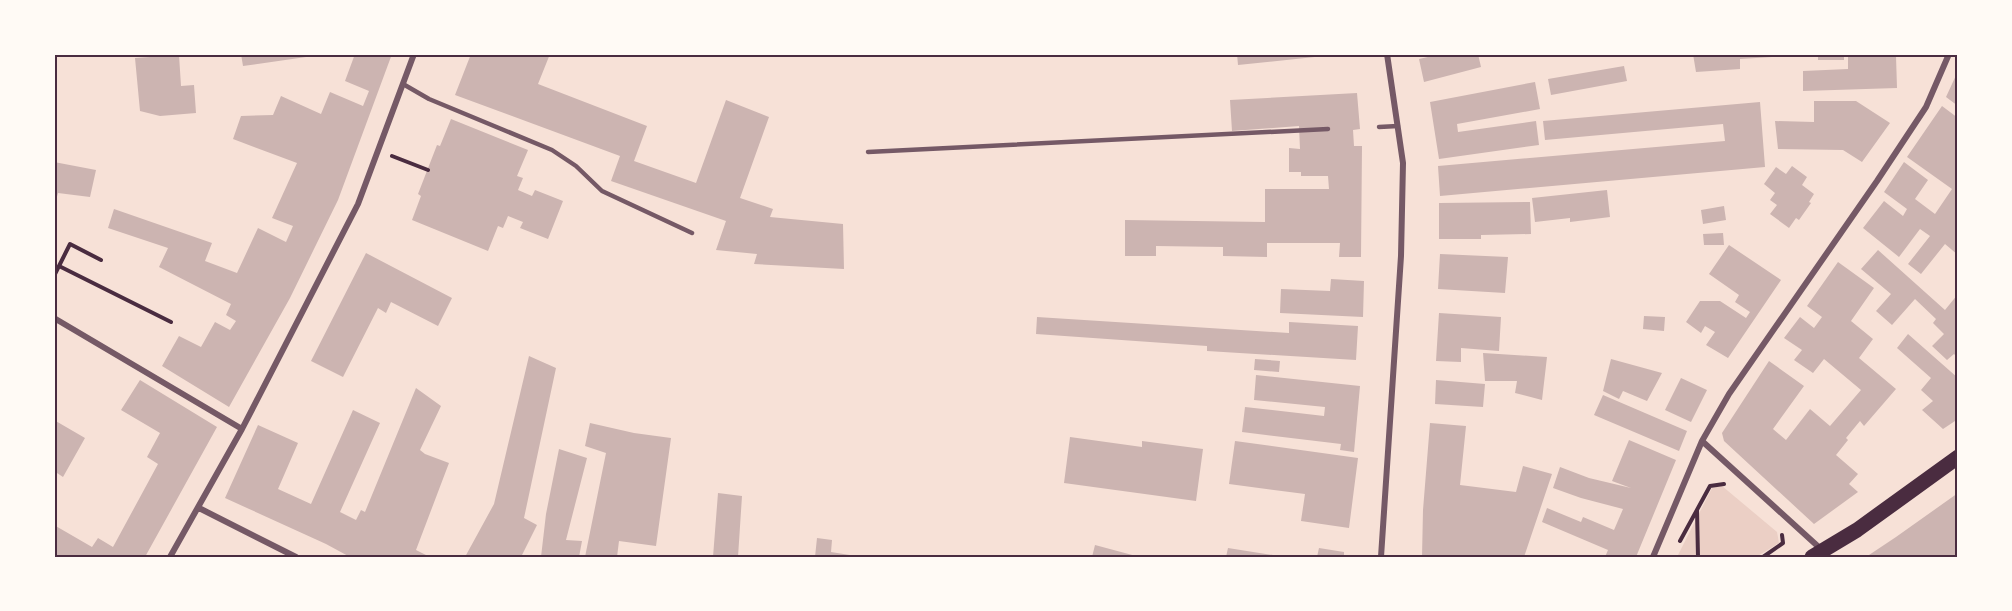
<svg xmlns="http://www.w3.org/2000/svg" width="2012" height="611" viewBox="0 0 2012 611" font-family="'DM Sans',sans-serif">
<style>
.green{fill:#ebcfc5}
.building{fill:#ccb4b1}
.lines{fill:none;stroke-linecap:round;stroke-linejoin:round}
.path{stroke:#4a2c40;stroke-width:4}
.service{stroke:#755966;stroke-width:4.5}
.minor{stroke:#755966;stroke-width:6}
.primary{stroke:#4a2c40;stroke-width:15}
.neatline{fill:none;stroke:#4a2c40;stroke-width:2}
</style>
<rect width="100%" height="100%" fill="#f7e1d7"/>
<!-- green -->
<path class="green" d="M1722 486 1777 532 1779 543 1756 557H1677L1712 488Z"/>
<!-- building -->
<path class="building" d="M241 54H313V56L243 66Z
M355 54H392L338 200 290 298 229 407 162 366 179 336 201 347 215 322 230 330 236 321 226 315 231 304 159 267 168 248 108 228 114 209 212 243 205 261 237 273 258 228 286 242 293 226 272 218 297 163 233 139 241 116 273 115 281 96 321 114 330 92 363 106 369 91 345 81Z
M471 54H550L538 84 647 126 634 161 696 183 726 100 769 117 740 198 773 209 770 217 843 224 844 269 754 264 757 254 716 250 726 221 611 181 620 156 455 95Z
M1237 54H1324V56L1238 65Z
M1441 54H1478L1481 67 1424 82 1419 59Z
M1693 54H1786L1787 56 1740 59V69L1696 72Z
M1818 54H1844V60H1818Z
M179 55 181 86 194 85 196 113 160 116 140 111 135 58Z
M1896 56 1897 88 1803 91V71L1848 69V57Z
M1624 66 1627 81 1551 95 1548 79Z
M1958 71V106L1946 97Z
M1535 82 1540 109 1457 124 1458 132 1536 121 1539 145 1439 159 1430 102Z
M1357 93 1360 129 1353 130 1354 146H1362L1361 257H1339L1340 243H1267V257L1223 256V247L1156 246V256H1125V220L1265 222V189H1329L1328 176H1301V172H1289V148L1300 149 1299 126 1232 131 1230 100Z
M1814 101H1856L1890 123 1862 162 1843 150 1778 149 1775 121 1814 122Z
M1760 102 1765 167 1440 196 1438 166 1725 141 1723 124 1545 140 1543 121Z
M1942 106 1958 118V255L1945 244 1921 274 1908 264 1930 236 1920 229 1899 257 1863 228 1884 201 1903 216 1907 209 1884 192 1904 162 1928 180 1915 199 1935 214 1952 189 1907 157Z
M451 119 528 150 517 176 523 178 518 190 532 196 535 190 563 201 548 239 520 228 523 222 508 216 503 228 498 226 488 251 412 220 421 196 418 194 437 145 440 146Z
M54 162 96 170 90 197 58 193 54 207Z
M1792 166 1807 177 1802 185 1814 194 1809 202 1811 203 1799 220 1796 218 1789 228 1770 214 1777 205 1770 200 1775 193 1764 184 1776 167 1786 174Z
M1607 190 1610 217 1570 222V218L1535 222 1532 198Z
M1530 202 1531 234 1481 235V239H1439V203Z
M1724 206 1726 220 1703 224 1701 210Z
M1723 233 1724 245H1704L1703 234Z
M1729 245 1781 280 1728 358 1706 345 1715 332 1705 326 1701 333 1686 322 1700 301H1720L1746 318 1750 312 1735 302 1739 295 1709 274Z
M1878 250 1945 310 1958 294V358L1954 354 1947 360 1932 346 1944 334 1933 323 1936 319 1915 299 1892 325 1876 311 1891 294 1861 269Z
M366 253 452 298 438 326 391 302 386 313 378 308 343 377 311 361Z
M1440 254 1508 257 1505 293 1438 289Z
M1838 262 1874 288 1851 321 1873 339 1859 358 1896 389 1864 426 1860 421 1846 438 1848 440 1836 455 1858 474 1849 484 1858 492 1814 524 1724 441 1722 433 1769 361 1804 386 1773 429 1786 440 1810 409 1830 426 1861 390 1824 359 1813 373 1794 360 1802 350 1784 338 1800 317 1814 328 1822 317 1807 306Z
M1331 279 1364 281 1363 317 1280 313 1281 289 1330 291Z
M1439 313 1501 317 1499 351 1461 348V362L1436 361Z
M1644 316 1665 317 1664 331 1643 329Z
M1037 317 1289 333V322L1358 326 1356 360 1207 351V346L1036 334Z
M1908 334 1958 378V419L1943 429 1922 410 1933 401 1921 390 1931 378 1897 348Z
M1483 353 1547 357 1542 400 1515 393 1517 381H1485Z
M529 356 556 368 524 518 537 525 521 557H465L494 504Z
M1255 359 1280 361 1279 372 1254 370Z
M1611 359 1662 373 1647 401 1623 391 1619 399 1603 391Z
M1256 375 1360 386 1354 452 1340 450 1341 444 1242 432 1245 407 1324 416 1325 407 1254 400Z
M1681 378 1707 390 1691 422 1665 410Z
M140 380 217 427 145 557H54V525L92 547 98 538 113 547 158 464 147 457 160 433 121 410Z
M1436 380 1485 384 1483 407 1435 404Z
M416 388 441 406 420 450 425 454 449 463 416 550 430 557H350L326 544 225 498 258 425 298 443 278 489 311 504 353 410 380 423 340 512 356 520 361 510 365 512Z
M1603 395 1687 431 1679 451 1594 415Z
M54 420 85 438 63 477 54 471Z
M590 423 634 433 671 438 656 546 619 541 617 557H585L606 453 585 446Z
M1430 423 1466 426 1460 485 1516 492 1523 466 1552 474 1524 557H1422L1423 510Z
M1070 437 1142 447V441L1203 449 1196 501 1064 483Z
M1629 440 1676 460 1636 557H1605L1608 550 1542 522 1547 508 1581 522 1583 517 1614 530 1623 509 1581 498 1553 488 1560 467 1589 478 1631 488 1612 481Z
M1235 441 1358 458 1349 528 1301 521 1305 494 1229 484Z
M559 449 587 458 566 540 582 541 579 557H541L546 514Z
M718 493 742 496 738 557H713Z
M1958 493V557H1866L1896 537Z
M817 538 832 540 831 552 862 557H815Z
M1095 545 1136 556V557H1092Z
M1228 548 1279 556V557H1226Z
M1319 548 1344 552V557H1317Z"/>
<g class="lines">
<!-- path -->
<path class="path" d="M392 156 428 170
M59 266 70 244 101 260
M54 276 59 266 171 322
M1697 510 1698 557
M1680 541 1710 486 1724 484
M1763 557 1783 543 1782 535"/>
<!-- service -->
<path class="service" d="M403 84 429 99 552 150 576 166 602 191 692 233
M1379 127 1398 126
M868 152 1328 129"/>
<!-- minor -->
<path class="minor" d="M54 318 242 429
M1702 441 1822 550
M199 508 296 557
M170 557 242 429 358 204 414 54
M1381 557 1401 256 1403 163 1387 54
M1653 557 1702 441 1729 394 1877 181 1926 107 1949 54"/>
<!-- primary -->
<path class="primary" d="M1812 557 1857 530 1958 457"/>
</g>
<!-- border -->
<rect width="2012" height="611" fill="none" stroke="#fffaf5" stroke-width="111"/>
<rect x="56" y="56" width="1900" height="500" class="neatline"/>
</svg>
